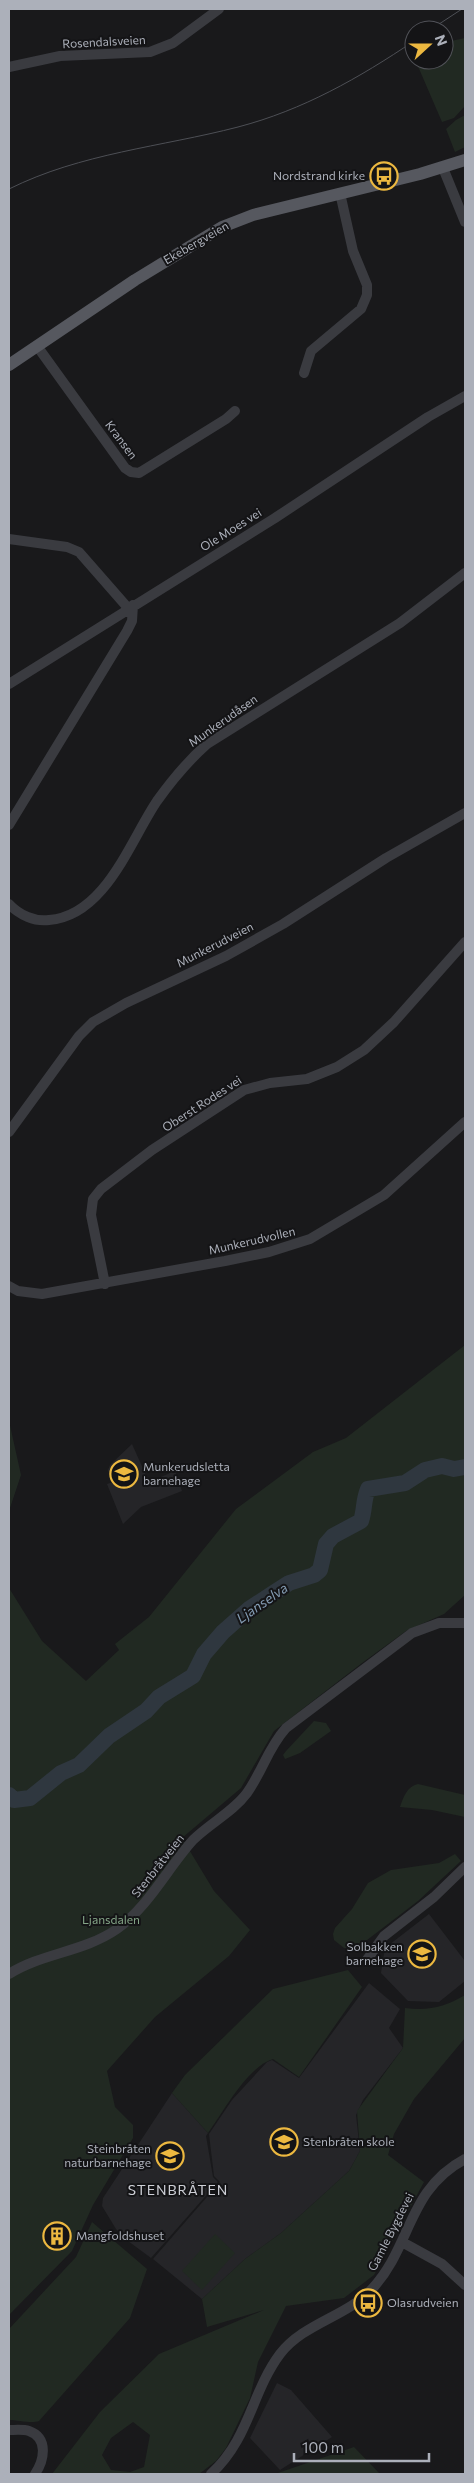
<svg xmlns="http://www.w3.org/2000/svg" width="474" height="2483" viewBox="0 0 474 2483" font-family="Commissioner,sans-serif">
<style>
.built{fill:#252528}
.green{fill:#212922;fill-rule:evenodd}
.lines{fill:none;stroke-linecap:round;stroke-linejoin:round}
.river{stroke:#2f373f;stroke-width:16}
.minor{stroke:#3a3b40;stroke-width:10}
.major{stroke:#56585f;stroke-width:12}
.tram{stroke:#4d4f55;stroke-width:1}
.labels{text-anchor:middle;stroke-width:4;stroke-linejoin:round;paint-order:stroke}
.street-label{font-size:12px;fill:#acb0ba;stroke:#141416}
.poi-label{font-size:12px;fill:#acb0ba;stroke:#141416;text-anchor:start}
.park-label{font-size:12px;fill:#84a487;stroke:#141416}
.water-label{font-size:14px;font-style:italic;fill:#849cb3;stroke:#141416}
.neighbourhood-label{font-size:14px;letter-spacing:1px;fill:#cdcfd6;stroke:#141416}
</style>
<rect width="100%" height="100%" fill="#19191b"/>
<!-- built -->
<path class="built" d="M132 1444 149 1482 175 1471 182 1491 141 1507 123 1524 107 1484 113 1482 108 1470 110 1465Z
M429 1914 465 1961V1981L439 2002 408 2001 381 1973 385 1948Z
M369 1983 400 2009 389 2028 403 2048 363 2100 356 2115 360 2151 349 2171 281 2233 245 2259 202 2299 153 2259 220 2182 214 2176 209 2134 232 2100 267 2062 272 2060 299 2078Z
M172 2093 208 2133 206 2136 213 2177 218 2182 151 2258 128 2241 116 2229 102 2206 103 2198Z
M277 2383 291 2390 332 2437 280 2470 250 2438Z"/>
<!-- green -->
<path class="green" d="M465 38V106L454 118 442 122 417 64 423 60H444V46L451 41Z
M465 115V147L455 152 446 129 456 120Z
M465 1345V1595L444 1614 406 1631 362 1663 274 1731 241 1788 182 1838 214 1891 250 1930 229 1956 155 2017 107 2071 115 2107 133 2125V2138L93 2205 72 2251 9 2315V1588L42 1641 86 1681 119 1650 115 1644 149 1617 236 1509 313 1452 346 1438Z
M9 1421 21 1475 9 1511Z
M314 1721 326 1723 331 1731 300 1753 285 1759 283 1755 286 1751Z
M418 1784 465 1795V1817L432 1810 400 1807C403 1798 407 1786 418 1784Z
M455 1854 461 1861 418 1901 354 1950 344 1948 334 1940 333 1934 335 1928 352 1909 368 1883 391 1870 439 1863Z
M348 1970 362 1987 299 2077 273 2059C247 2067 224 2111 208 2133L172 2093 185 2075 273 1989Z
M465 1995V2038L414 2099 394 2134 388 2155 424 2182 374 2275 344 2298 286 2306 258 2362 250 2398 226 2448 216 2461 199 2474H52L100 2412 159 2354 264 2310 207 2327 202 2299 245 2259 281 2233 349 2171 360 2151 357 2111 403 2048 405 2008C429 2011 445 2007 465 1995ZM133 2422 150 2435 144 2467 130 2472 111 2470 102 2455 111 2438Z
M92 2222 147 2269 130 2318 39 2421C32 2424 18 2420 9 2420V2329L76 2257Z
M215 2234 235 2253 202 2290 182 2271Z
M354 2447 380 2474H275Z"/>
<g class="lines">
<!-- river -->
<path class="river" d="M9 1795 14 1800 30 1798 61 1773 79 1765 109 1736 146 1711 159 1697 193 1676 204 1654 223 1632 249 1609 275 1592 289 1583 314 1575 320 1570 326 1544 333 1536 361 1521C365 1509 363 1501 368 1489L405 1483 425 1470 442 1466 454 1469 465 1467"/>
<!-- minor -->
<path class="minor" d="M9 67 60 56 150 52 173 43 219 9
M443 168 465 222
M37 346 125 468 131 472 139 473 226 419 235 411
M304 373 311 351 361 309 367 295V285L353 251 340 193
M9 539 67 547 79 552 128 608
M9 684 275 518 428 417 465 396
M9 825 127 631 132 621 133 605
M9 904C19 915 35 922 49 920 105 916 130 841 157 801 172 780 188 761 207 744L400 623 465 573
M9 1132 79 1036 93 1022 126 1003 226 956 283 924 386 858 465 813
M105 1284 91 1215 93 1199 101 1189 152 1150 244 1090 270 1083 307 1079 337 1067 364 1050 394 1022 465 942
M9 1286 18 1291 42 1294 225 1261 269 1252 310 1239 384 1195 465 1122
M366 1961 384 1936 434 1897 465 1867
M9 1974C42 1953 84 1952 117 1929 149 1906 167 1869 193 1840 210 1823 233 1812 247 1793 262 1772 268 1748 286 1728L412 1633 439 1623H465
M402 2242 442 2264 465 2285
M9 2430C15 2430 23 2429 29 2431 49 2438 44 2461 35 2474
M211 2474C250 2438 251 2393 280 2354 304 2323 346 2317 372 2289 412 2246 407 2190 465 2159"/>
<!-- major -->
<path class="major" d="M9 365 135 280 222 227 253 215 420 174 465 160"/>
<!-- tram -->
<path class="tram" d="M430 30 462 9
M9 189C81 153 161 147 238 127 303 110 359 78 414 41"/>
</g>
<!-- icons -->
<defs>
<g id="bus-ring" transform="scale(1.4375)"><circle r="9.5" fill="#141416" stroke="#ecb840" stroke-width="1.5"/><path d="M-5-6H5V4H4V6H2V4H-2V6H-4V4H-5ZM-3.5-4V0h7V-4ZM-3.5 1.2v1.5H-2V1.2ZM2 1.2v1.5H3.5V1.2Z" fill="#ecb840"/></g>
<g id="school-ring" transform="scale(1.4375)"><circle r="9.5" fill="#141416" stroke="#ecb840" stroke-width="1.5"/><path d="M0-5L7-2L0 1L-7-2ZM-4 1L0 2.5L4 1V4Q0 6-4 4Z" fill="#ecb840"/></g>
<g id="building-ring" transform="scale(1.4375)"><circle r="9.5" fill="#141416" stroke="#ecb840" stroke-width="1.5"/><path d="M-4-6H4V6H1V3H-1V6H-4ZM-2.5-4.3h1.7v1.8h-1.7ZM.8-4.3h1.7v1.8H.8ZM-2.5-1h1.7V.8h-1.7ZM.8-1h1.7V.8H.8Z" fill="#ecb840"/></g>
</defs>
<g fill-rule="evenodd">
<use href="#bus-ring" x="384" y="176"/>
<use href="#school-ring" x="124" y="1474"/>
<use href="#school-ring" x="422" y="1954"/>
<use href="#school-ring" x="284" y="2142"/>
<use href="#school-ring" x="170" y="2156"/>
<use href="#building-ring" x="57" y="2236"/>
<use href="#bus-ring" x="368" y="2303"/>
</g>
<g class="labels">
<!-- street labels -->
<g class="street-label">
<text transform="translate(104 42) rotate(-3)" y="4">Rosendalsveien</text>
<text transform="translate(196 243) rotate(-30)" y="4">Ekebergveien</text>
<text transform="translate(121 440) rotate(53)" y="4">Kransen</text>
<text transform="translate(231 530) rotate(-32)" y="4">Ole Moes vei</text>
<text transform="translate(223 721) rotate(-35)" y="4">Munkerudåsen</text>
<text transform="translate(215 945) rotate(-27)" y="4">Munkerudveien</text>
<text transform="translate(202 1104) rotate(-33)" y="4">Oberst Rodes vei</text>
<text transform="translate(252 1241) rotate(-13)" y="4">Munkerudvollen</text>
<text transform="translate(158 1866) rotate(-52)" y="4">Stenbråtveien</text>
<text transform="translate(391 2232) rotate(-63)" y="4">Gamle Bygdevei</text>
</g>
<!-- poi labels -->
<g class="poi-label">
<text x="365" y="180" text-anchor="end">Nordstrand kirke</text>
<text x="143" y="1471">Munkerudsletta<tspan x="143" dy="14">barnehage</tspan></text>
<text x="403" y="1951" text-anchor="end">Solbakken<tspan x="403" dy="14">barnehage</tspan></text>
<text x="303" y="2146">Stenbråten skole</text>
<text x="151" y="2153" text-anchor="end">Steinbråten<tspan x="151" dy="14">naturbarnehage</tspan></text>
<text x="76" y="2240">Mangfoldshuset</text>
<text x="387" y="2307">Olasrudveien</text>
</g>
<!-- park labels -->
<g class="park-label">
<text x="111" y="1924">Ljansdalen</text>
</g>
<!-- water labels -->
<g class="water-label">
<text transform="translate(262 1603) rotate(-35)" y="5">Ljanselva</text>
</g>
<!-- neighbourhood labels -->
<g class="neighbourhood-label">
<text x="178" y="2195">STENBRÅTEN</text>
</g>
</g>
<!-- border -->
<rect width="474" height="2483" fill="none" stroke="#acb0ba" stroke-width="20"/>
<!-- north arrow -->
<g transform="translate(429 45) rotate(69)"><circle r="24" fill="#141416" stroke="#515258"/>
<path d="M0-4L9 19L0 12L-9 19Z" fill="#ecb840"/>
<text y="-8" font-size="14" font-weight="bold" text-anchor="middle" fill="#acb0ba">N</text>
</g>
<!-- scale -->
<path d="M294 2453v8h135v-8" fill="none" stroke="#acb0ba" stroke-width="2.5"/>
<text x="302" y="2453" font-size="15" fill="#acb0ba" stroke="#141416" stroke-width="4" paint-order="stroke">100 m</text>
</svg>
